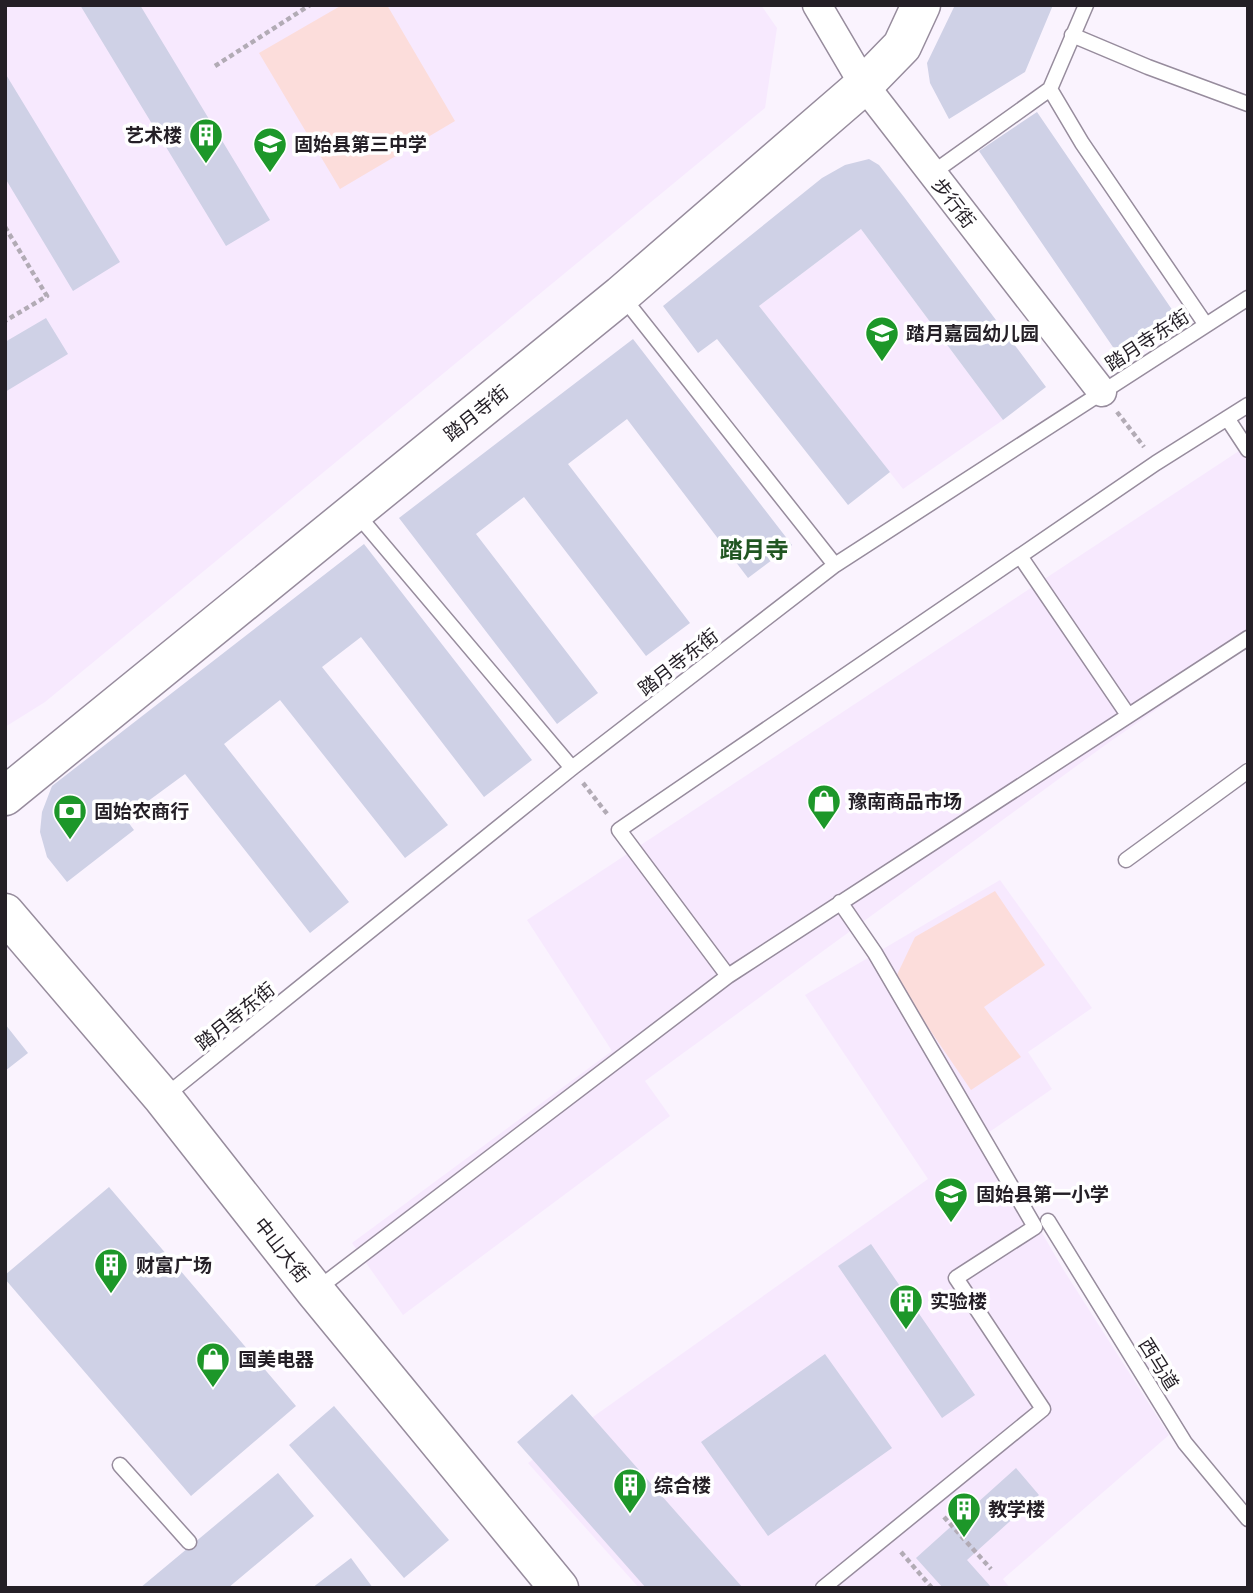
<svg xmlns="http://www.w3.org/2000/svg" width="1253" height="1593" viewBox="0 0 1253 1593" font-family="Overpass,'Noto Sans SC',sans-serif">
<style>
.built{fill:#f7e9fe}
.green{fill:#fcdddb}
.building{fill:#cfd1e6}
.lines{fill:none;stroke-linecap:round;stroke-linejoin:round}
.lane-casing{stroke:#978c9d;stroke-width:17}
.street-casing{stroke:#978c9d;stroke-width:31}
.secondary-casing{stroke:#978c9d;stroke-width:41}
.path{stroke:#b2abb5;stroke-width:4.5;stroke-dasharray:5 3.5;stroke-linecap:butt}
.lane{stroke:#fff;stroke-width:14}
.street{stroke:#fff;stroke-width:28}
.secondary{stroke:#fff;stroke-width:38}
.labels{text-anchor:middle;stroke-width:7;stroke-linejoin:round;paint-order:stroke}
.poi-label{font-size:19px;font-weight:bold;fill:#241f26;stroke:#fff;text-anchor:start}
.street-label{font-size:19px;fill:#241f26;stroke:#fff}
.quarter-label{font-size:23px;font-weight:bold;fill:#215622;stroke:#fff}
</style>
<rect width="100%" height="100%" fill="#faf3fe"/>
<!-- built -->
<path class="built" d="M5 5H761L777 28 765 108 45 702 5 727Z
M861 229 1003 420 903 489 759 306Z
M1248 445V646L1108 743 645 1081 670 1116 403 1315 352 1243 612 1051 527 920Z
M1000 880 1092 1008 1028 1052 1052 1089 985 1135 1063 1269 1169 1435 1003 1579 1010 1588H639L528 1463 928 1179 805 995Z"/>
<!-- green -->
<path class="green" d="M342 5H387L455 121 340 189 259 53Z
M995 891 1045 965 984 1007 1021 1057 971 1090 895 979 915 937Z"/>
<!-- building -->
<path class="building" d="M80 5H140L270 220 226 246Z
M955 5H1053L1025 72 949 119 930 83 927 63Z
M5 73 120 262 73 291 5 178Z
M1037 112 1175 314 1117 353 979 151Z
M869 159 879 165 904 197 1046 387 1003 420 861 229 759 306 890 472 848 505 717 339 698 353 663 306 822 178 845 165Z
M46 318 68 354 5 392V342Z
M633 339 792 545 748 578 627 419 568 464 690 623 646 656 524 497 476 534 598 693 557 724 399 518Z
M364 544 532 760 484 797 361 637 322 667 448 825 405 858 280 700 224 744 349 902 310 933 185 774 125 818 134 830 67 882 47 857 40 832 42 812 52 786Z
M5 1024 28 1053 5 1071Z
M109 1187 296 1406 191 1496 5 1279V1275Z
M871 1244 975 1395 942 1418 838 1266Z
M825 1354 892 1448 768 1536 701 1442Z
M572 1394 743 1588H646L517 1442Z
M334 1406 449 1540 404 1578 289 1445Z
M1016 1468 1039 1495 967 1560 992 1588H943L916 1558Z
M278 1473 314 1516 228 1588H140Z
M351 1558 373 1588H312Z"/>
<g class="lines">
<!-- lane casing -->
<g class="lane-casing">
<path id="lane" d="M1086 5 1050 89 1082 143 1206 325
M1072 35 1148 67 1248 104
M931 174 1050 89
M622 296 835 565
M1227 418 1248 450
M356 513 572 768
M1020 556 1128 715
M1126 860 1248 771
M728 976 619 830 1156 463 1248 405
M164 1097 572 768 835 565 1248 298
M1048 1221 1185 1443 1248 1519
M316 1290 728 976 1248 638
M120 1465 189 1542
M823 1588 1043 1409 956 1278 1035 1227 875 953 840 902"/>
</g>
<!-- street casing -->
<g class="street-casing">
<path id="street" d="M817 5 864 85 1102 392"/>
</g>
<!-- secondary casing -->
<g class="secondary-casing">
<path id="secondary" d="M5 796 621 295 864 85 902 46 921 5
M5 913 163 1098 315 1291 559 1588"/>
</g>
<!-- path -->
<path class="path" d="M215 66 310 5
M5 227 47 296 5 321
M1117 412 1144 447
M583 783 608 815
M944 1517 991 1569
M901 1552 932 1588"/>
<!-- lane -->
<use href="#lane" class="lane"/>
<!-- street -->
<use href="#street" class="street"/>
<!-- secondary -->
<use href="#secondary" class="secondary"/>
</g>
<!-- icons -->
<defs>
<g id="building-pin" transform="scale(1.75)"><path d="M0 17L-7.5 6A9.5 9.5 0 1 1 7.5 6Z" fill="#1d9729" stroke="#fff"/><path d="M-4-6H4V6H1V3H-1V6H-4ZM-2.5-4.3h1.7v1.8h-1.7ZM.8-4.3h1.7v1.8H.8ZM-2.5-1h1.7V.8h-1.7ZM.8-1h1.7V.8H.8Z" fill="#fff"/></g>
<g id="school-pin" transform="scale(1.75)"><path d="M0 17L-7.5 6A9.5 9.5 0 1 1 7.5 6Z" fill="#1d9729" stroke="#fff"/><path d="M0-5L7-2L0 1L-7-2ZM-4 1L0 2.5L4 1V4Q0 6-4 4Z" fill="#fff"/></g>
<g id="shop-pin" transform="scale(1.75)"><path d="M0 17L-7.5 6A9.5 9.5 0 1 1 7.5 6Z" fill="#1d9729" stroke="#fff"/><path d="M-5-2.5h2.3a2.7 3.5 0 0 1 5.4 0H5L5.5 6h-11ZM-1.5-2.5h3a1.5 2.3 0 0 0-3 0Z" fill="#fff"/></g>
<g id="bank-pin" transform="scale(1.75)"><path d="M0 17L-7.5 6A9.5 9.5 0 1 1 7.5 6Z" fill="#1d9729" stroke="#fff"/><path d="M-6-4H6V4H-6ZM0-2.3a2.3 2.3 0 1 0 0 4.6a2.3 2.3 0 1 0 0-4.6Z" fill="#fff"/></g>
</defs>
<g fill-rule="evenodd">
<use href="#building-pin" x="206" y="135"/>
<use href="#school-pin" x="270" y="144"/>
<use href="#school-pin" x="882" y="333"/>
<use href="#shop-pin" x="824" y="801"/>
<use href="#bank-pin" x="70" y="811"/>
<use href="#school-pin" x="951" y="1194"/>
<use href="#building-pin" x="111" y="1265"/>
<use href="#building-pin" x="906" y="1301"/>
<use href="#shop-pin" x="213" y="1359"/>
<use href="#building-pin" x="630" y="1485"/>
<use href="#building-pin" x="964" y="1509"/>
</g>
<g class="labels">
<!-- poi labels -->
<g class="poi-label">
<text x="182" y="142" text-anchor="end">艺术楼</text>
<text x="294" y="151">固始县第三中学</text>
<text x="906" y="340">踏月嘉园幼儿园</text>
<text x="848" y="808">豫南商品市场</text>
<text x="94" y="818">固始农商行</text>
<text x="976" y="1201">固始县第一小学</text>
<text x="136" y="1272">财富广场</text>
<text x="930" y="1308">实验楼</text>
<text x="238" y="1366">国美电器</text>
<text x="654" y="1492">综合楼</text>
<text x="988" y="1516">教学楼</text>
</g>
<!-- street labels -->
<g class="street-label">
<text transform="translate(954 203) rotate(52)" y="7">步行街</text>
<text transform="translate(1147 340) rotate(-33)" y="7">踏月寺东街</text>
<text transform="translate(476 413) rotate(-39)" y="7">踏月寺街</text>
<text transform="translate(678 662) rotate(-38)" y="7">踏月寺东街</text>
<text transform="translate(235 1016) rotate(-39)" y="7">踏月寺东街</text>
<text transform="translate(282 1250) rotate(52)" y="7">中山大街</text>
<text transform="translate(1159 1364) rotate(58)" y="7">西马道</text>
</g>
<!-- quarter labels -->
<g class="quarter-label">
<text x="754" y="558">踏月寺</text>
</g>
</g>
<!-- border -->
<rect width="1253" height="1593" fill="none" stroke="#241f26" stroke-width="14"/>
</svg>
